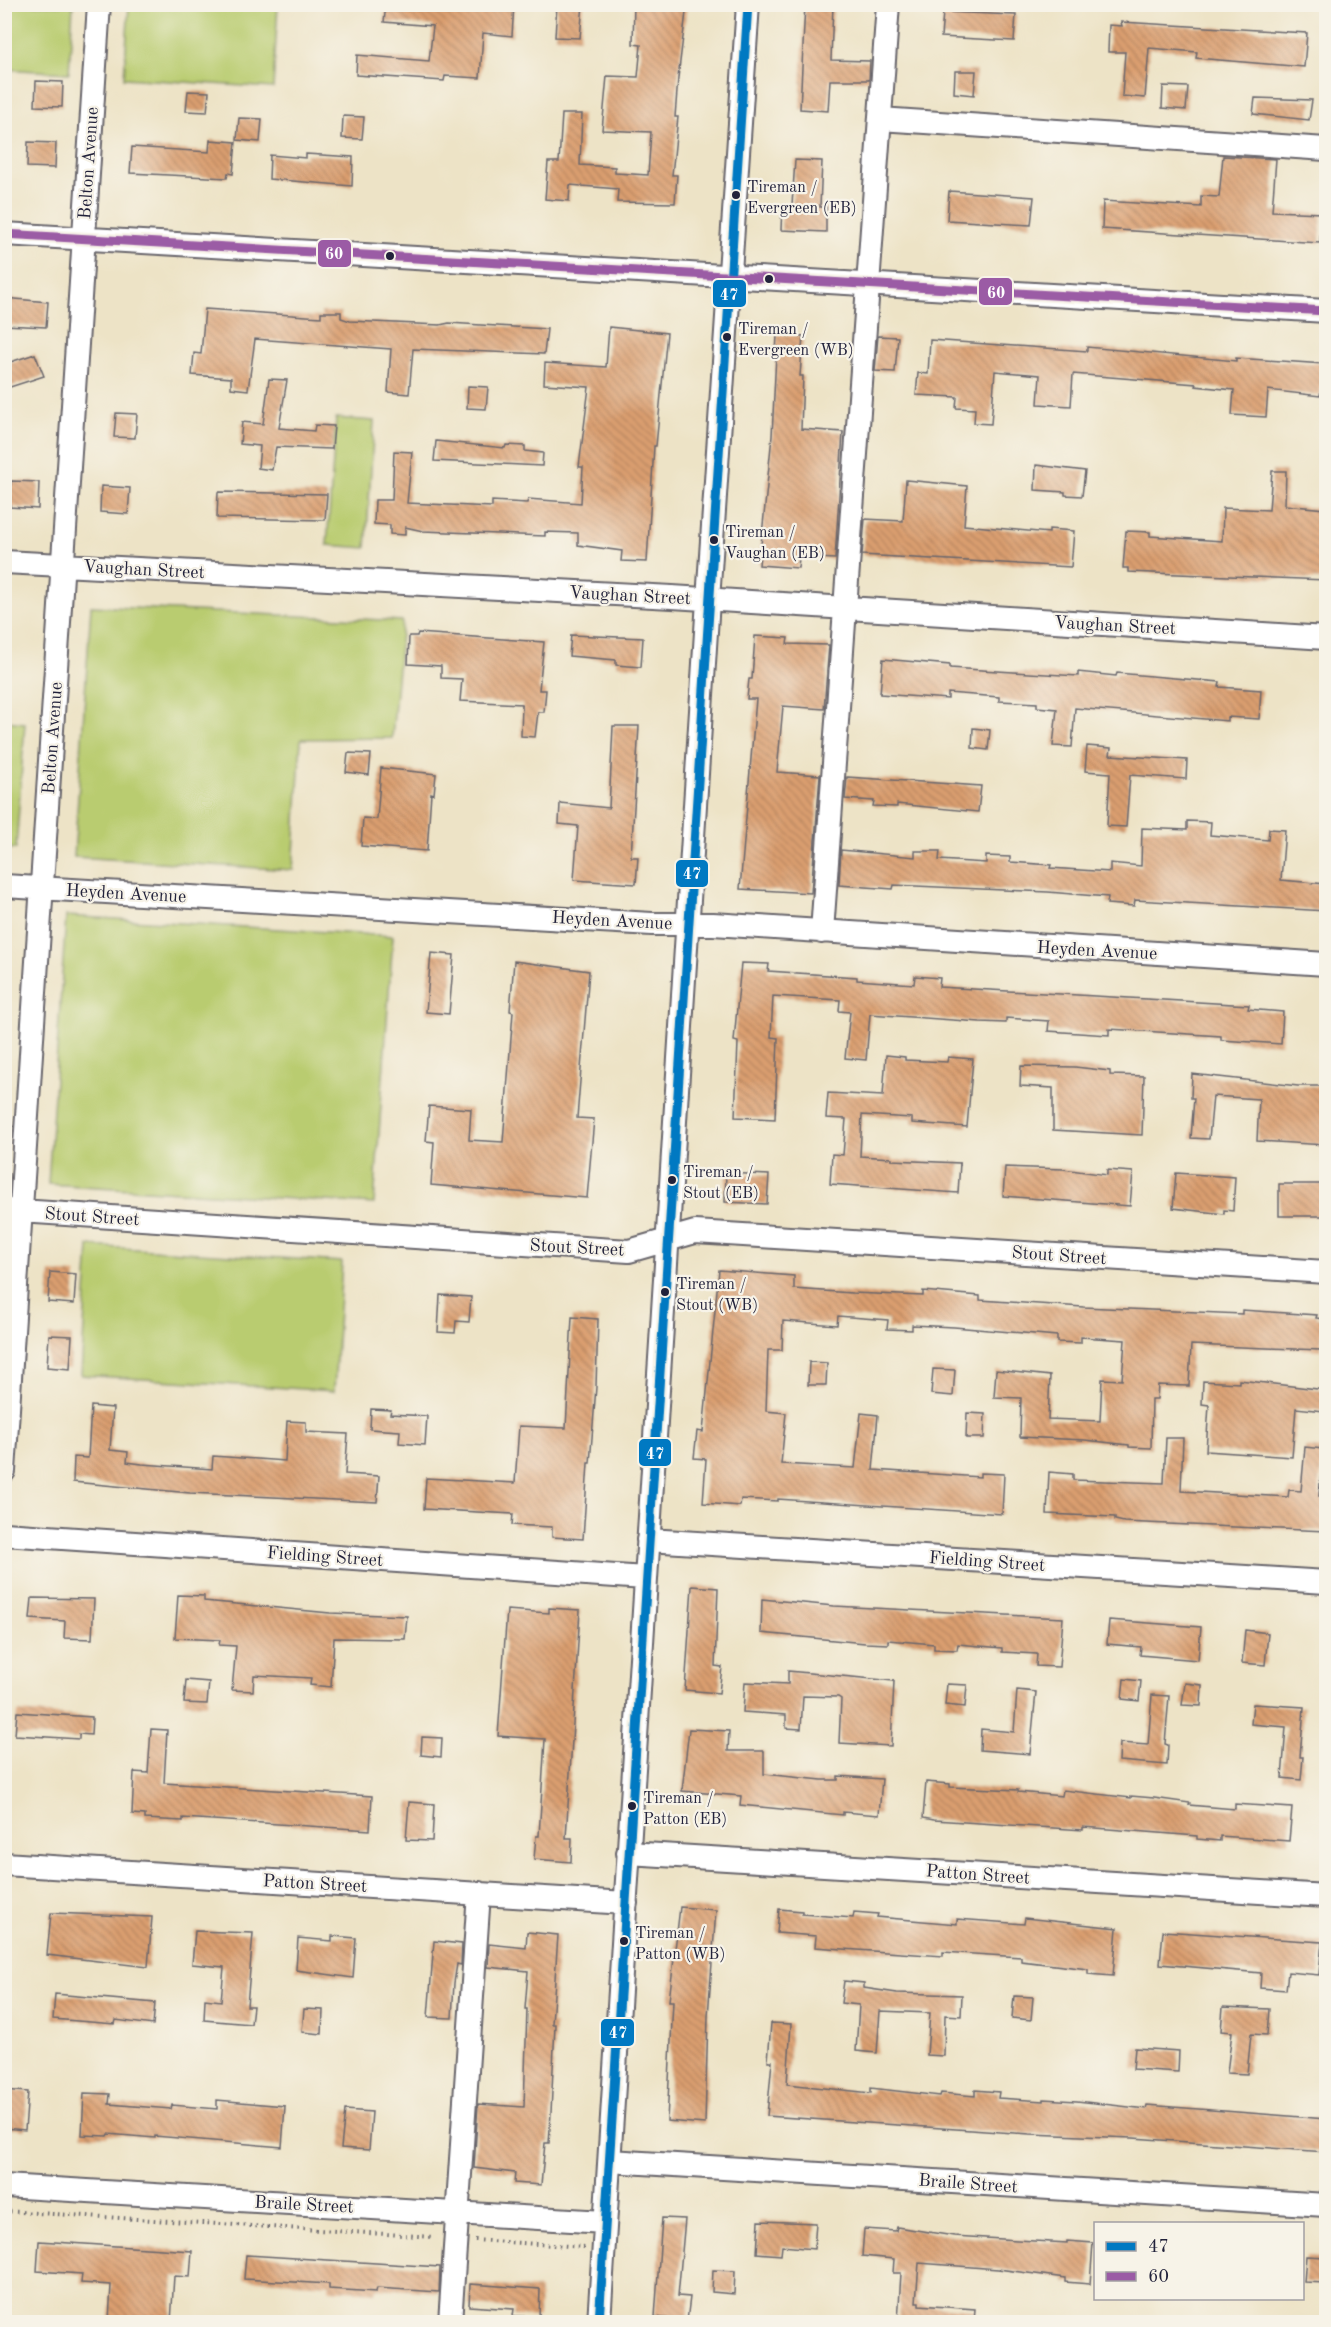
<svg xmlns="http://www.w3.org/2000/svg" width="1331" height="2327" viewBox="0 0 1331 2327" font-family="'Old Standard TT',serif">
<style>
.grass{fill:#b9cc6f;stroke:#6e7755;stroke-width:1.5}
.building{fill:url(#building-back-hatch)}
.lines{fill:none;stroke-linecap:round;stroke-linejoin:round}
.minor-casing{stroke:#69666c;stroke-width:26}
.path{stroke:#69666c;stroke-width:4;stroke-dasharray:1.5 4.5;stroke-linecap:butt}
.minor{stroke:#fff;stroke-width:22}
.bus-1-casing{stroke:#f7f3e8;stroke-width:14}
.bus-2-casing{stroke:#f7f3e8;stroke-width:14}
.bus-1{stroke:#0079c2;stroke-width:9}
.bus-2{stroke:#9b5ba5;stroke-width:9}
.bus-dot{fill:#22223b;stroke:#f7f3e8;stroke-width:2}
.labels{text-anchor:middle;stroke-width:4.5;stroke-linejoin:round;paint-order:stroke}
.bus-label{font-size:16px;fill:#22223b;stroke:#f7f3e8;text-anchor:start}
.street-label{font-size:18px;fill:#22223b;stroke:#f7f3e8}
.line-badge{stroke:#f7f3e8;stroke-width:2}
.badge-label{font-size:16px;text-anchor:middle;font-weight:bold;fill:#fff}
</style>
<defs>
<pattern id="building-back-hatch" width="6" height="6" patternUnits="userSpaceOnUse" patternTransform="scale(1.5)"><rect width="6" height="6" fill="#db9f70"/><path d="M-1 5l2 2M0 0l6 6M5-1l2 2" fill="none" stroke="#b1815d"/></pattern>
</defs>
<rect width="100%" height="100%" fill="#f7f3e8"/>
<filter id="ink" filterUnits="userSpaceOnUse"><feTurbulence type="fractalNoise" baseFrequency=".0167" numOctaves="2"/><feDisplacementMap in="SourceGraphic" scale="12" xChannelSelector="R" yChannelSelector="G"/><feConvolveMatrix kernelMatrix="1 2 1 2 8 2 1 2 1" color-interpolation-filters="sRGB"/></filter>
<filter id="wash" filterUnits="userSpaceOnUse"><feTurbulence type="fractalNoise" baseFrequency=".008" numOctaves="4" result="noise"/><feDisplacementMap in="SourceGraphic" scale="24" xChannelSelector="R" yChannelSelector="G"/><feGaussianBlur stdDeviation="1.35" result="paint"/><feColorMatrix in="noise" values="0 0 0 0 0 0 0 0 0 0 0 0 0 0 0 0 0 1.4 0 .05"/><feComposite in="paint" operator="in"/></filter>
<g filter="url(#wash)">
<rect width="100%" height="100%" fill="#ede3c6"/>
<!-- grass -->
<path class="grass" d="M4 5H73L69 73 5 69Z
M129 5H278L273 88 124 78Z
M336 418 374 421 366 548 327 545Z
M91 606 402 621 392 738 301 739 293 870 74 857Z
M5 721 25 723 16 849 5 848Z
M66 916 393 936 374 1204 48 1184Z
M89 1246 342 1262 334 1391 81 1375Z"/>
<g id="blocks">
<!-- building -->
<path class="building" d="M386 4H514L512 36 483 33 480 78 445 76 444 81 356 75 357 55 429 61 433 26 384 22Z
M557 4H583L580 38 555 37Z
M634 4H687L678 78 675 117H678L672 175H677L675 203 617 202 618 189 570 185 569 201 545 199 548 162H559L562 114H582L580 165 615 167V173L648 175 651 132 602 130 607 76 638 77 641 45 633 44Z
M805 4H833L831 60 870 61 869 80H830L828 111 800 109Z
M943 12 1016 15 1014 41 941 37Z
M1121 22 1307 33 1304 67 1196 58 1197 52 1149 48 1145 98 1122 96 1125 52H1108L1109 25 1122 26Z
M955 71H976L974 95 954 93Z
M36 81 63 82 62 107 35 106Z
M1163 86 1188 87 1186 110 1162 108Z
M188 91 209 92 207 112 186 111Z
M1255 98 1312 100 1309 120 1253 114Z
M343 116 364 117 362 139 342 138Z
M239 118 262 119 260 142 237 140Z
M210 140 236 142 233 174 228 173 227 178 130 173 132 147 209 152Z
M28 142 56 143 55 168 27 167Z
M306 154 353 157 352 186 269 179 270 155 306 158Z
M1223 156 1276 159 1272 211 1322 213 1320 243 1102 229 1103 201 1201 207V196L1219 197Z
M795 160 822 161 820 207H826V232L781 230 782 205H792Z
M949 191 1034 197 1031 225 947 220Z
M4 298 48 302 46 327 4 325Z
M205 309 321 317V312H341V318L350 321 440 325 449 323 547 329 544 354 413 349 409 394 388 392 391 349 255 339 248 390 231 388V378L192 375 194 353 201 354Z
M609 327 667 333 656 446H654L647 562 621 561 622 551 578 545V533L545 532V536L423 531 405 527V535L390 534V525L374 524 375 500H392L394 451 412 452 407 503 492 507V501L527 503 528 499 581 503 583 467H579L589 387 544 384 545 363 606 367Z
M777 334 803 336 800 376H803L801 429 843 432 835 559 799 557 798 568 759 565 772 436Z
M878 336 898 337 895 372 875 371Z
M930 340 1087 351V347L1236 361V358L1324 364 1320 396 1268 390 1266 417 1232 415 1234 390 1195 386 1196 384 1073 374 1071 406 1038 404 1040 375 995 371 991 424 974 423 975 409 956 408 957 397 916 395 918 373 928 374Z
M35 354 44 376 4 389V364Z
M269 379 287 380 279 428 314 431 315 425 334 426 332 449 276 447 272 470 258 468 260 446 240 444 242 422 263 424Z
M468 386 488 387 486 409 467 408Z
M116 413 137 414 135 438 114 437Z
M436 441 505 448 506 445 525 446V451L543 453 542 466 434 461Z
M1036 465 1085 471 1082 496 1065 495V492L1035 490Z
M1272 471H1286L1285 505 1325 509 1326 580 1128 572V568H1123L1126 531 1150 532V536L1222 541 1223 508 1269 510Z
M906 480 967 486 964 525 1049 533V529L1074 531 1071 567 862 555 865 519 903 521Z
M11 481 39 482 38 509 10 507Z
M101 486 130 488 128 514 100 512Z
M218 492 327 494 325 520 217 518Z
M418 633 544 642 539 690H546L544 712H538L535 737 521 736 522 704 460 701 462 679 441 678V666L408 664 409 636H417Z
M571 635 643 638 641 667 616 665V660L569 656Z
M755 636 788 638 787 644 829 645 824 709 783 706 777 772 820 775 811 893 740 889 756 699H747L749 679H752Z
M883 659 950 665V668L1078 676V672L1116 676 1117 673 1220 682 1219 687 1261 690 1259 719 1228 717V721L1075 708 1072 747 1053 746 1057 709 1037 707V703L999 701V697L948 693V699L880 694Z
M613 726H639L631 857H638L636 884 574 880 578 826 559 824 560 803 609 808Z
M973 728 990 730 988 750 972 748Z
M1087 746 1111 748 1110 755 1187 760 1186 779 1130 775 1126 827 1107 826 1110 773 1085 771Z
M348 753 371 754 369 775 346 772Z
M381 768 436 774 434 794 431 793 427 851 361 846 363 818 377 819Z
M847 777 981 786 978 812 897 804V807L873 806 874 801 845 799Z
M1187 821 1211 822 1210 835 1268 840 1269 829 1285 830 1281 880 1326 884V911L1135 900 1134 906 1107 904 1108 897 1048 892 894 885 893 889 839 885 841 850 915 857V851H940L939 860 986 863V856L1010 857V862L1051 865 1050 868 1110 872V863L1141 866 1142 828 1187 830Z
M431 953 454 955 449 1014 426 1012Z
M514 961 589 971 577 1118 594 1119 587 1198 431 1185 434 1142 426 1141 429 1106 471 1109 469 1140 503 1142 513 1012 510 1011Z
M741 963 769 964 768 971 857 977V980L914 984 915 976 940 978 939 987 1249 1005 1248 1009 1283 1012 1281 1044 1221 1040V1036L1142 1031 1109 1029V1035L1048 1031 1049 1021 1006 1018V1023L980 1022 870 1014 866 1060 845 1058 850 1012 839 1011 840 1000 773 996 771 1037 778 1038 775 1119 735 1117 738 1042 734 1041Z
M886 1055 905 1057V1060L947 1062 948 1057 973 1059 967 1127 912 1123V1118L862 1115 860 1156 892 1158V1160L960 1163 958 1193 830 1184 832 1154 843 1155 846 1119 826 1118 828 1093 883 1096Z
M1021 1066 1075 1067 1110 1071V1075L1144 1076 1142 1135 1053 1130V1088L1020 1086Z
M1192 1074 1298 1086H1326V1145L1257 1141 1259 1099 1213 1096 1209 1139 1191 1138 1194 1098H1191Z
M1005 1167 1063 1169 1107 1175V1170L1133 1172 1130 1206 1003 1196Z
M726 1173 769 1175 767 1204 725 1202Z
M1176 1173 1235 1177 1233 1211 1224 1210V1214L1173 1208Z
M1279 1184H1326V1216H1279Z
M719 1270 794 1276V1289L852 1293 923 1296V1291L980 1296V1300L1083 1307 1242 1314V1310L1317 1315 1316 1318 1323 1319 1321 1350 1191 1345 1189 1386 1158 1385 1157 1399H1152L1151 1448 1129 1447V1445L1085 1440 1020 1437 1021 1398 994 1397 996 1370 1050 1376 1048 1419 1100 1421 1102 1379 1122 1380 1125 1340 1081 1337V1343L1057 1342V1336L954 1327 912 1325V1330L887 1329 888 1320 838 1316 837 1325 783 1321 782 1350H768L766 1411 786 1413 781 1464 855 1468 861 1413 878 1415 873 1470 980 1477V1473L1004 1474 1002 1514 778 1499V1501L741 1499 740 1506 703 1503 706 1459 694 1458 697 1431 703 1432Z
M50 1272 76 1274 74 1304 48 1302Z
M440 1295 471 1297 469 1322 456 1321 455 1333 438 1332Z
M572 1317 598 1319 596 1387 590 1463H588L583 1539 552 1537V1527L512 1525 513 1514 424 1509 426 1478 515 1483 519 1426 566 1428Z
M49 1335 72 1336 70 1369 47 1367Z
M809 1362 827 1363 826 1385H808Z
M933 1369 955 1370 953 1396 931 1394Z
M1239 1380 1326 1390 1324 1411 1296 1408 1292 1457 1206 1451 1209 1405 1202 1404 1203 1381 1239 1383Z
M91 1406 113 1408 110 1450 128 1452 127 1462 142 1464 212 1469 213 1456 285 1461 287 1421 306 1422V1432L348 1434 345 1474 379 1476 377 1502 190 1493 73 1482 74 1457 88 1458Z
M371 1409 391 1410 390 1414 427 1416 425 1445 399 1443 400 1431 370 1429Z
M967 1413 985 1414 984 1438H966Z
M1166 1438H1183L1181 1491 1288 1497 1289 1490 1301 1491 1305 1447 1323 1449 1319 1496H1326V1531L1124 1522 1115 1520V1517L1047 1514 1049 1472 1073 1474V1480L1164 1483Z
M692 1586 718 1588 715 1666 722 1667 719 1693 685 1690Z
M178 1595 204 1596V1601L330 1613 407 1616 405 1639 334 1638 331 1687 310 1685 311 1678 254 1675 253 1691 232 1690 236 1646 219 1645 220 1640 175 1638Z
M32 1598 94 1599 92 1639 64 1638 65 1621 30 1619Z
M762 1599 834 1606 1063 1618 1059 1667 1036 1666 1037 1654 1002 1652V1648L958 1644 957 1650 934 1649V1644L888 1640V1644L865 1643 761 1633Z
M549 1608 580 1610 566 1838H572L571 1862 534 1859 536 1836H539L545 1739 498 1736 507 1610 549 1613Z
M1109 1620 1201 1627 1198 1660 1140 1655 1141 1647 1107 1644Z
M1245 1630 1268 1633 1265 1665 1242 1663Z
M788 1671 894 1681 891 1746 839 1743 841 1699 838 1697 803 1696 801 1729 786 1728V1715L743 1712 745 1682 788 1684Z
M1124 1679 1141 1681 1139 1701 1122 1699Z
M186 1680 209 1682 207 1704 184 1703Z
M1185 1683 1202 1685 1201 1706 1182 1705Z
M947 1684 967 1685 965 1707 945 1705Z
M1017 1690 1036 1692 1030 1754 980 1750 981 1729 1014 1732Z
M1152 1695 1169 1696 1165 1744 1168 1745 1167 1765 1119 1761 1120 1743 1148 1745Z
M1253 1704 1304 1707 1300 1757H1303L1301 1780 1282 1778 1286 1727 1251 1724Z
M17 1712 92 1717 91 1735 79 1734V1739L15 1735Z
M151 1729 167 1730 164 1783 372 1796 370 1830 183 1818V1821L145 1819V1815L132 1814 134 1772 148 1773Z
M689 1729 729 1731 728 1751H764V1774L822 1780H838V1776L882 1779 879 1815 843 1812V1815L740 1805 741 1796 682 1791Z
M422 1737 442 1738 441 1757 421 1755Z
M926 1782 950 1784V1787L1018 1790V1792L1062 1796 1063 1790 1131 1798V1796L1154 1798 1190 1803 1189 1805 1235 1809V1804L1292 1808 1289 1841 1220 1836V1841L1197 1839V1836L1083 1827V1830L934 1820 923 1818Z
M409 1802 434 1804 432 1841 406 1840Z
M680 1907 716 1910 708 2016 705 2124 667 2121 673 2001H669Z
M779 1909 802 1911V1914L853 1918 854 1912 878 1914 877 1917 957 1924V1919L1024 1924 1025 1918 1117 1928 1113 1976 1088 1974V1969L1021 1961V1957L943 1952V1956L815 1947 816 1936 777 1933Z
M51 1913 152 1917 148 1967 47 1955Z
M195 1931 253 1933 247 2006H253L251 2024 204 2020 205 1999 221 2001 224 1967 192 1964Z
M1163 1931 1322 1942 1319 1975 1288 1972 1286 1990 1260 1988 1261 1973 1160 1964Z
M527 1932 558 1935 552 2024H555L551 2113 549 2143H545L541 2185 514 2183 515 2173 474 2168 478 2104 524 2107 527 2009H525L528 1971 488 1967 489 1944 526 1948Z
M332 1936 356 1938 353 1978 296 1970 298 1938 332 1941Z
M434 1941 462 1944 461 1965 457 1964 454 1983 452 2018 428 2017Z
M844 1981 864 1983V1988L897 1993 962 1995 961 2016 945 2015 944 2056 927 2055 930 2013 880 2011 877 2053 856 2051 859 2005 841 2003Z
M55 1994 155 2003 153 2025 116 2020 115 2024 53 2019Z
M1014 1996 1033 1997 1031 2020 1012 2018Z
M1223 2007 1269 2009 1267 2035 1251 2034 1247 2074 1227 2073 1232 2032 1221 2031Z
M304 2009 323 2010 322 2034 302 2032Z
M771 2023 791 2024 787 2084 871 2093V2088L940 2096 941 2093 975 2096V2090L999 2092 998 2098 1043 2101V2099L1077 2101 1146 2109 1147 2105 1326 2119V2152L1133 2138 1030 2134 767 2116 772 2061H768Z
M1135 2048 1179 2051 1178 2072 1133 2069Z
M4 2090 28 2092 25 2130 4 2128Z
M84 2093 110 2094 109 2104 171 2109 172 2105 217 2109V2100L285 2106 282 2147 155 2136V2138L108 2134 107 2136 82 2135Z
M345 2110 372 2112 369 2150 341 2148Z
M662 2218 685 2219 678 2296 690 2297 687 2321 655 2317Z
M759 2221 816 2223 814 2249 782 2246 781 2255 757 2253Z
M897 2227 954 2236 1067 2243V2241L1093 2243 1090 2284 1065 2282V2278L998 2269 919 2263 916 2302H919V2305L975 2309 974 2322H898L901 2273H893L894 2259 862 2256 864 2229 896 2231Z
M39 2241 192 2251 190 2277 174 2276 171 2322 109 2321 111 2285 81 2283 82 2274 37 2271Z
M246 2255 440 2267 439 2292 377 2288 376 2292 329 2289V2284L244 2279Z
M1306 2256 1326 2257V2283L1304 2282Z
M713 2270 735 2271 734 2294 712 2292Z
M470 2284 540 2289 539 2317 513 2316 514 2309 469 2306Z"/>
</g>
</g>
<g filter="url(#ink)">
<use href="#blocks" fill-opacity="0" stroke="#69666c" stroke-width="1.5"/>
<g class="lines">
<!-- minor casing -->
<g class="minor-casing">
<path id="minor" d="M880 119 1326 149
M4 234 1326 311
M4 562 672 597 1326 638
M4 886 652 924H713L1326 964
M822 932 888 4
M5 1210 629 1251 695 1232 1326 1272
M4 1471 99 4
M4 1534 645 1578
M648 1540 1326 1582
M628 1853 1326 1896
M4 1864 626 1903
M610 2161 1326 2205
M4 2186 604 2222
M450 2322 479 1893
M599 2322 708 600 748 4"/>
</g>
<!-- path -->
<path class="path" d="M4 2211 435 2237
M475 2240 585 2247"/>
<!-- minor -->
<use href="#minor" class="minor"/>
<!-- bus-1 casing -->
<g class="bus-1-casing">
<path id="bus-1" d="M599 2322 748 4"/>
</g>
<!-- bus-2 casing -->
<g class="bus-2-casing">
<path id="bus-2" d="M4 234 1326 311"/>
</g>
<!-- bus-1 -->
<use href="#bus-1" class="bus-1"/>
<!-- bus-2 -->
<use href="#bus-2" class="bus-2"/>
</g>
</g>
<!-- markers -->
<g class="bus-dot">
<circle cx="736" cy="195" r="5"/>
<circle cx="390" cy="256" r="5"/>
<circle cx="769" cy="279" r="5"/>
<circle cx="727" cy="337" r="5"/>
<circle cx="714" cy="540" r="5"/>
<circle cx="672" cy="1180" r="5"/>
<circle cx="665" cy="1292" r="5"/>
<circle cx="632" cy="1806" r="5"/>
<circle cx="624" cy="1941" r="5"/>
</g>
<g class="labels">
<!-- bus labels -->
<g class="bus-label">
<text x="747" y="192">Tireman /<tspan x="747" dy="21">Evergreen (EB)</tspan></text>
<text x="738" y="334">Tireman /<tspan x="738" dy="21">Evergreen (WB)</tspan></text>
<text x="725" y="537">Tireman /<tspan x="725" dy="21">Vaughan (EB)</tspan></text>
<text x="683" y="1177">Tireman /<tspan x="683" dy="21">Stout (EB)</tspan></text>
<text x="676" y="1289">Tireman /<tspan x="676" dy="21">Stout (WB)</tspan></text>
<text x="643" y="1803">Tireman /<tspan x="643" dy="21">Patton (EB)</tspan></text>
<text x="635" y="1938">Tireman /<tspan x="635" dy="21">Patton (WB)</tspan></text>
</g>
<!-- street labels -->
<g class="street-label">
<text transform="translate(88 163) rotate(-86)" y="6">Belton Avenue</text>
<text transform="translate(144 569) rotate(3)" y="6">Vaughan Street</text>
<text transform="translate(630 595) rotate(3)" y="6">Vaughan Street</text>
<text transform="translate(1115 625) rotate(3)" y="6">Vaughan Street</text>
<text transform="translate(52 738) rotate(-86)" y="6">Belton Avenue</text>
<text transform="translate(126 893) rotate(3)" y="6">Heyden Avenue</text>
<text transform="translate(612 920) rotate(3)" y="6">Heyden Avenue</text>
<text transform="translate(1097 950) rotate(3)" y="6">Heyden Avenue</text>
<text transform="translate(92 1216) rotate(4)" y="6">Stout Street</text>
<text transform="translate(577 1247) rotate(3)" y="6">Stout Street</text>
<text transform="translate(1059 1255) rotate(4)" y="6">Stout Street</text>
<text transform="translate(325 1556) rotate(4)" y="6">Fielding Street</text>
<text transform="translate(987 1561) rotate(4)" y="6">Fielding Street</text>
<text transform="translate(978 1874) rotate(4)" y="6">Patton Street</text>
<text transform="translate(315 1883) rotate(3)" y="6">Patton Street</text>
<text transform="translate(968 2183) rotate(4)" y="6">Braile Street</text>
<text transform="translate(304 2204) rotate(3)" y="6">Braile Street</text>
</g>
</g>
<g class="line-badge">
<rect x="317" y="239" width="35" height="29" rx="6" fill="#9b5ba5"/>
<rect x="978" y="277" width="35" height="29" rx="6" fill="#9b5ba5"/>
<rect x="712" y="279" width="35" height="29" rx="6" fill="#0079c2"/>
<rect x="675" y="859" width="34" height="29" rx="6" fill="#0079c2"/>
<rect x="638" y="1438" width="34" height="29" rx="6" fill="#0079c2"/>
<rect x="600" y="2018" width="35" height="29" rx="6" fill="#0079c2"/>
</g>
<g class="badge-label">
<text x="334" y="259">60</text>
<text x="996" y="298">60</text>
<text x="729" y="300">47</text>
<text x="692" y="879">47</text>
<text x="655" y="1459">47</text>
<text x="618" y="2038">47</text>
</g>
<!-- margin -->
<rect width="1331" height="2327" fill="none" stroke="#f7f3e8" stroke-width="24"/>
<!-- legend -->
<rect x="1094" y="2222" width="210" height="78" fill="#f7f3e8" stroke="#a29fa3" stroke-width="1.5"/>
<rect x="1106" y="2242" width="30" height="9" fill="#0079c2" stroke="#a29fa3" stroke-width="1.5"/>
<text x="1148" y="2252" font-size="18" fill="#22223b">47</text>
<rect x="1106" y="2272" width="30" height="9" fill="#9b5ba5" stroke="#a29fa3" stroke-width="1.5"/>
<text x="1148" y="2282" font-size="18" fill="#22223b">60</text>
</svg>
